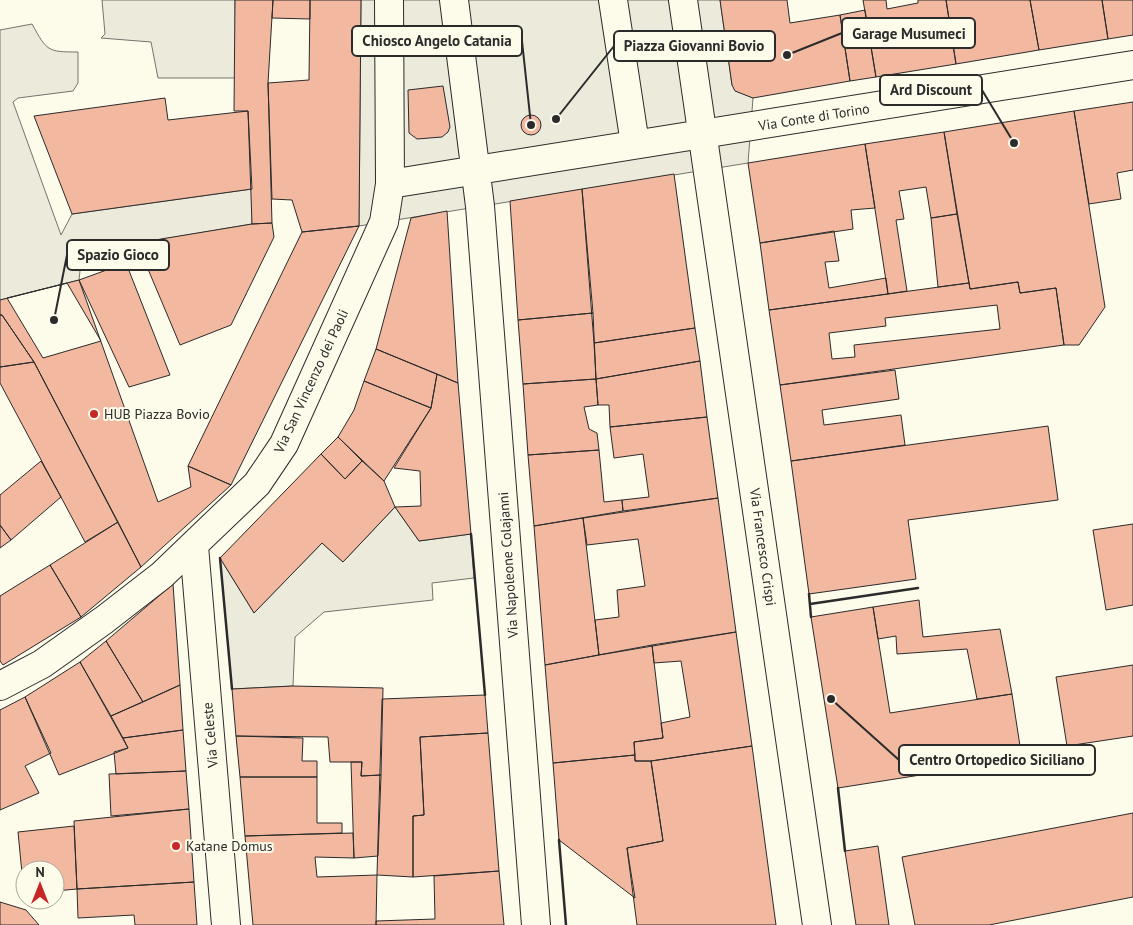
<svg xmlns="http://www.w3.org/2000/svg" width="1133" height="925" viewBox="0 0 1133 925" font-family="'PT Sans',sans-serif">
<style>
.garden{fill:#ecebdb;stroke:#74746e}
.parking{fill:#eceadb;stroke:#74746e}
.building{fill:#f2b8a0;stroke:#2b2b2b;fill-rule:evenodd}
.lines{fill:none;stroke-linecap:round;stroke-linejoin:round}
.minor-casing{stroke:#2b2b2b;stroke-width:30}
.secondary-casing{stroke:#2b2b2b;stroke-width:30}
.minor{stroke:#fdfbea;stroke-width:28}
.secondary{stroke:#fdfbea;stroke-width:28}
.wall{stroke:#2b2b2b;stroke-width:2.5}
.poi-dot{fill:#c62828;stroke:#fdfbea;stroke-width:2}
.labels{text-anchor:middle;stroke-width:4;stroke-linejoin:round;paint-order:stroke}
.street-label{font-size:14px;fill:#2b2b2b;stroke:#fdfbea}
.poi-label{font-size:14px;fill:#2b2b2b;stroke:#fdfbea;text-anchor:start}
.leader{fill:none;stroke:#2b2b2b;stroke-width:2}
.callout-dot{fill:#2b2b2b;stroke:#fdfbea;stroke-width:2}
.callout{fill:#fdfbea;stroke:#2b2b2b;stroke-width:2}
.callout-label{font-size:15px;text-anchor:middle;font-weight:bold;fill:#2b2b2b}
</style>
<rect width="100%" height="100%" fill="#fdfbea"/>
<!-- garden -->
<path class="garden" d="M102 0H235L236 78H158L151 42 101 38 105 34Z
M32 24C47 51 47 52 78 52V83L73 91 18 98 13 102 61 235 72 214 252 189V224L116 247 81 262 79 280 0 300V30Z
M395 507 419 541 471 534 474 578 432 583 433 600 324 612 295 637 293 686 232 689 220 558 254 613 322 543 343 562Z"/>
<!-- parking -->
<path class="parking" d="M361 0H720L732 85 736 91 753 98 748 163 359 226Z"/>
<!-- building -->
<path class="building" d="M235 0H273L268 83 272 223 252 224 248 111H234Z
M273 0H310V19L272 18Z
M310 0H361L359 226 302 232 292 200 272 199 268 83 309 80Z
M720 0H787L790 23 840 15 850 81 753 98 735 91 732 85Z
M863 0H886L887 9 918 3V0H946L956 64 876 77Z
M946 0H1030L1039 50 956 64Z
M1030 0H1102L1108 39 1039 50Z
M1102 0H1133V35L1108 39Z
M865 10 876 77 850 81 840 15Z
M443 86 450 127 448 132 442 137 417 139 409 133 408 90Z
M165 98 168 120 248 111 252 189 72 214 34 116Z
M1133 102V170L1117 173 1121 199 1089 204 1074 111Z
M1074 111 1105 307 1079 345H1064L1056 288 1020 293 1018 282 970 289 944 132Z
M521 125a10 10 0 1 1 20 0a10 10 0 1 1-20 0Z
M944 132 957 214 931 218 926 187 899 191 904 219 896 220 907 291 888 294 865 144Z
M865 144 875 208 851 210 853 229 760 243 748 163Z
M674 174 695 328 594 343 582 189Z
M582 189 593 313 518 320 510 201Z
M447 211 456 351 458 383 376 349 411 218Z
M957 214 969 283 938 287 931 218Z
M272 223 274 237 231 325 180 345 137 243 252 224Z
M359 226 231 485 188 466 302 232Z
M834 231 839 261 825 262 829 288 886 278 888 294 769 310 760 243Z
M126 263 170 375 129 387 79 280Z
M79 280 158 502 191 487 188 466 231 485 141 567 34 362 2 315H0V300Z
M1018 282 1020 293 1056 288 1064 345 780 385 769 310 969 283 970 289ZM997 305 1000 329 854 345 855 357 832 359 829 333 886 326 885 318Z
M67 283 101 341 43 358 7 298Z
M593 313 596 379 523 384 518 320Z
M0 315H2L34 362 0 367Z
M695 328 700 361 596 379 594 343Z
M376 349 437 374 431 408 364 381Z
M700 361 707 417 610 427 609 405H598L596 379Z
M34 362 118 522 85 542 0 383V367Z
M895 370 899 399 822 410 824 425 901 415 905 445 791 461 780 385Z
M437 374 458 383 471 534 419 541 395 507 421 506 420 471 394 468 431 408Z
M596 379 598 405 584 407 589 429 597 433 599 450 528 455 523 384Z
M364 381 431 408 384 481 338 437 354 410Z
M707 417 718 498 623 511 622 500 649 497 643 454 614 458 610 427Z
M1048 426 1058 500 908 520 916 579 809 594 791 461Z
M338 437 362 461 345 479 321 454Z
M599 450 604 502 622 500 623 511 534 526 528 455Z
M321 454 345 479 362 461 384 481 395 507 343 562 322 543 254 613 220 558Z
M41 461 61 497 11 540 0 525V495Z
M718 498 736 632 599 655 595 620 619 617 617 590 645 586 638 539 587 545 583 518Z
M583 518 599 655 545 665 534 526Z
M118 522 141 567 81 617 50 565Z
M1133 524V605L1106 610 1093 530Z
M0 525 11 540 0 548Z
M50 565 81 617 3 665 0 661V596Z
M173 584 180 685 143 702 106 641Z
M919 600 923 637 1000 629 1012 694 977 699 967 649 897 654 896 636 878 639 873 607Z
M873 607 890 713 1012 694 1022 759 838 788 811 617Z
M736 632 752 746 651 761H635L634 742 663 738 661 723 690 717 681 661 654 663 652 645Z
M106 641 143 702 111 716 80 662Z
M652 645 663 738 634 742 635 755 553 763 545 665Z
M80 662 128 748 59 775 25 697Z
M1133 665V736L1067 746 1056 677Z
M180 685 183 730 123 738 111 716Z
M293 686 383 688 381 775 361 776 362 762H330L328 737 236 736 232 689Z
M485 695 488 733 420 737 424 815 413 816V877L377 875 382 699Z
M25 697 51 753 25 766 39 793 0 810V710Z
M183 730 186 771 116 774 114 752 128 748 123 738Z
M488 733 499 871 413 877V816L424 815 420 737Z
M236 736 303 738 302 761H317V777H240Z
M752 746 776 925H637L627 848 663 841 651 761Z
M635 755V761H651L663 841 627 848 635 898 559 840 553 763Z
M351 762H362L361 776 381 775 378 856 354 858Z
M186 771 189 809 111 816 109 774Z
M240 777H317V823H342V833L245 836Z
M189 809 194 882 77 889 74 821Z
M1133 813V897L989 925H915L902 857Z
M74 826 77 889 55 891V870H25L24 894 18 832Z
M353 833 354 858 315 857 317 877 377 875 376 925H253L245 836Z
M878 846 889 925H856L845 851Z
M499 871 504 925H376V921L435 919 434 876Z
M194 882 197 925H135L134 915 78 918 77 889Z
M0 902 26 910 39 925H0Z"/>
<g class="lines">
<!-- minor casing -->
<g class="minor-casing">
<path id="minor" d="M454 0 480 206 536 925
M613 0 635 144
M390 184 1133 65
M194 546 226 925
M0 686 42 664 104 620 162 575 257 484 284 444 384 222 390 184 389 0"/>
</g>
<!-- secondary casing -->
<g class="secondary-casing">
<path id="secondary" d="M683 0 817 925"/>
</g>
<!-- minor -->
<use href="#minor" class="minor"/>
<!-- secondary -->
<use href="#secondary" class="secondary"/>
<!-- wall -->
<path class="wall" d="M471 534 485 695
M220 558 232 689
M809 594 811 617
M810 604 918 588
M838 788 845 851
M559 840 566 925"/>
</g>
<!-- markers -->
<g class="poi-dot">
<circle cx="94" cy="414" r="5"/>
<circle cx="176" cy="846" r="5"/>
</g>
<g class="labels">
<!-- street labels -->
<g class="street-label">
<text transform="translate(814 117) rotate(-9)" y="5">Via Conte di Torino</text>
<text transform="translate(311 381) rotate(-65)" y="5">Via San Vincenzo dei Paoli</text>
<text transform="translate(763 547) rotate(82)" y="5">Via Francesco Crispi</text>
<text transform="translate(508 565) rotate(-94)" y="5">Via Napoleone Colajanni</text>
<text transform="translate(210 735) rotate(-95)" y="5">Via Celeste</text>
</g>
<!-- poi labels -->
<g class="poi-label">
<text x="104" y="419">HUB Piazza Bovio</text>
<text x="186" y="851">Katane Domus</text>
</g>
</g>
<!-- callouts -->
<path class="leader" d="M787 55L842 33M531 125L522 41M556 119L614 46M1014 143L982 90M54 320L67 255M831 699L899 760"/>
<g class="callout-dot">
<circle cx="787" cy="55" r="5"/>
<circle cx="531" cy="125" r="5"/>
<circle cx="556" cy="119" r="5"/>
<circle cx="1014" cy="143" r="5"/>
<circle cx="54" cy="320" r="5"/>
<circle cx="831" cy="699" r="5"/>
</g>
<g class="callout">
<rect x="842" y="18" width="133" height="30" rx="5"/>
<rect x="352" y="26" width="170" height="30" rx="5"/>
<rect x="614" y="31" width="161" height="30" rx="5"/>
<rect x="880" y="75" width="102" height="30" rx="5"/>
<rect x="67" y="240" width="102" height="30" rx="5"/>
<rect x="899" y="745" width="196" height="30" rx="5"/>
</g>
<g class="callout-label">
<text x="909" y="39">Garage Musumeci</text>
<text x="437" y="46">Chiosco Angelo Catania</text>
<text x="694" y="51">Piazza Giovanni Bovio</text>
<text x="931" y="95">Ard Discount</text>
<text x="118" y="260">Spazio Gioco</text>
<text x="997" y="765">Centro Ortopedico Siciliano</text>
</g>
<!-- north arrow -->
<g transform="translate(40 885)"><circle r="24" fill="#fdfbea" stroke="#a9a89e"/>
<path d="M0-4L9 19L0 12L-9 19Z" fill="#c62828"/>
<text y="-8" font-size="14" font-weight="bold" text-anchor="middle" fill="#2b2b2b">N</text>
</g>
</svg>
